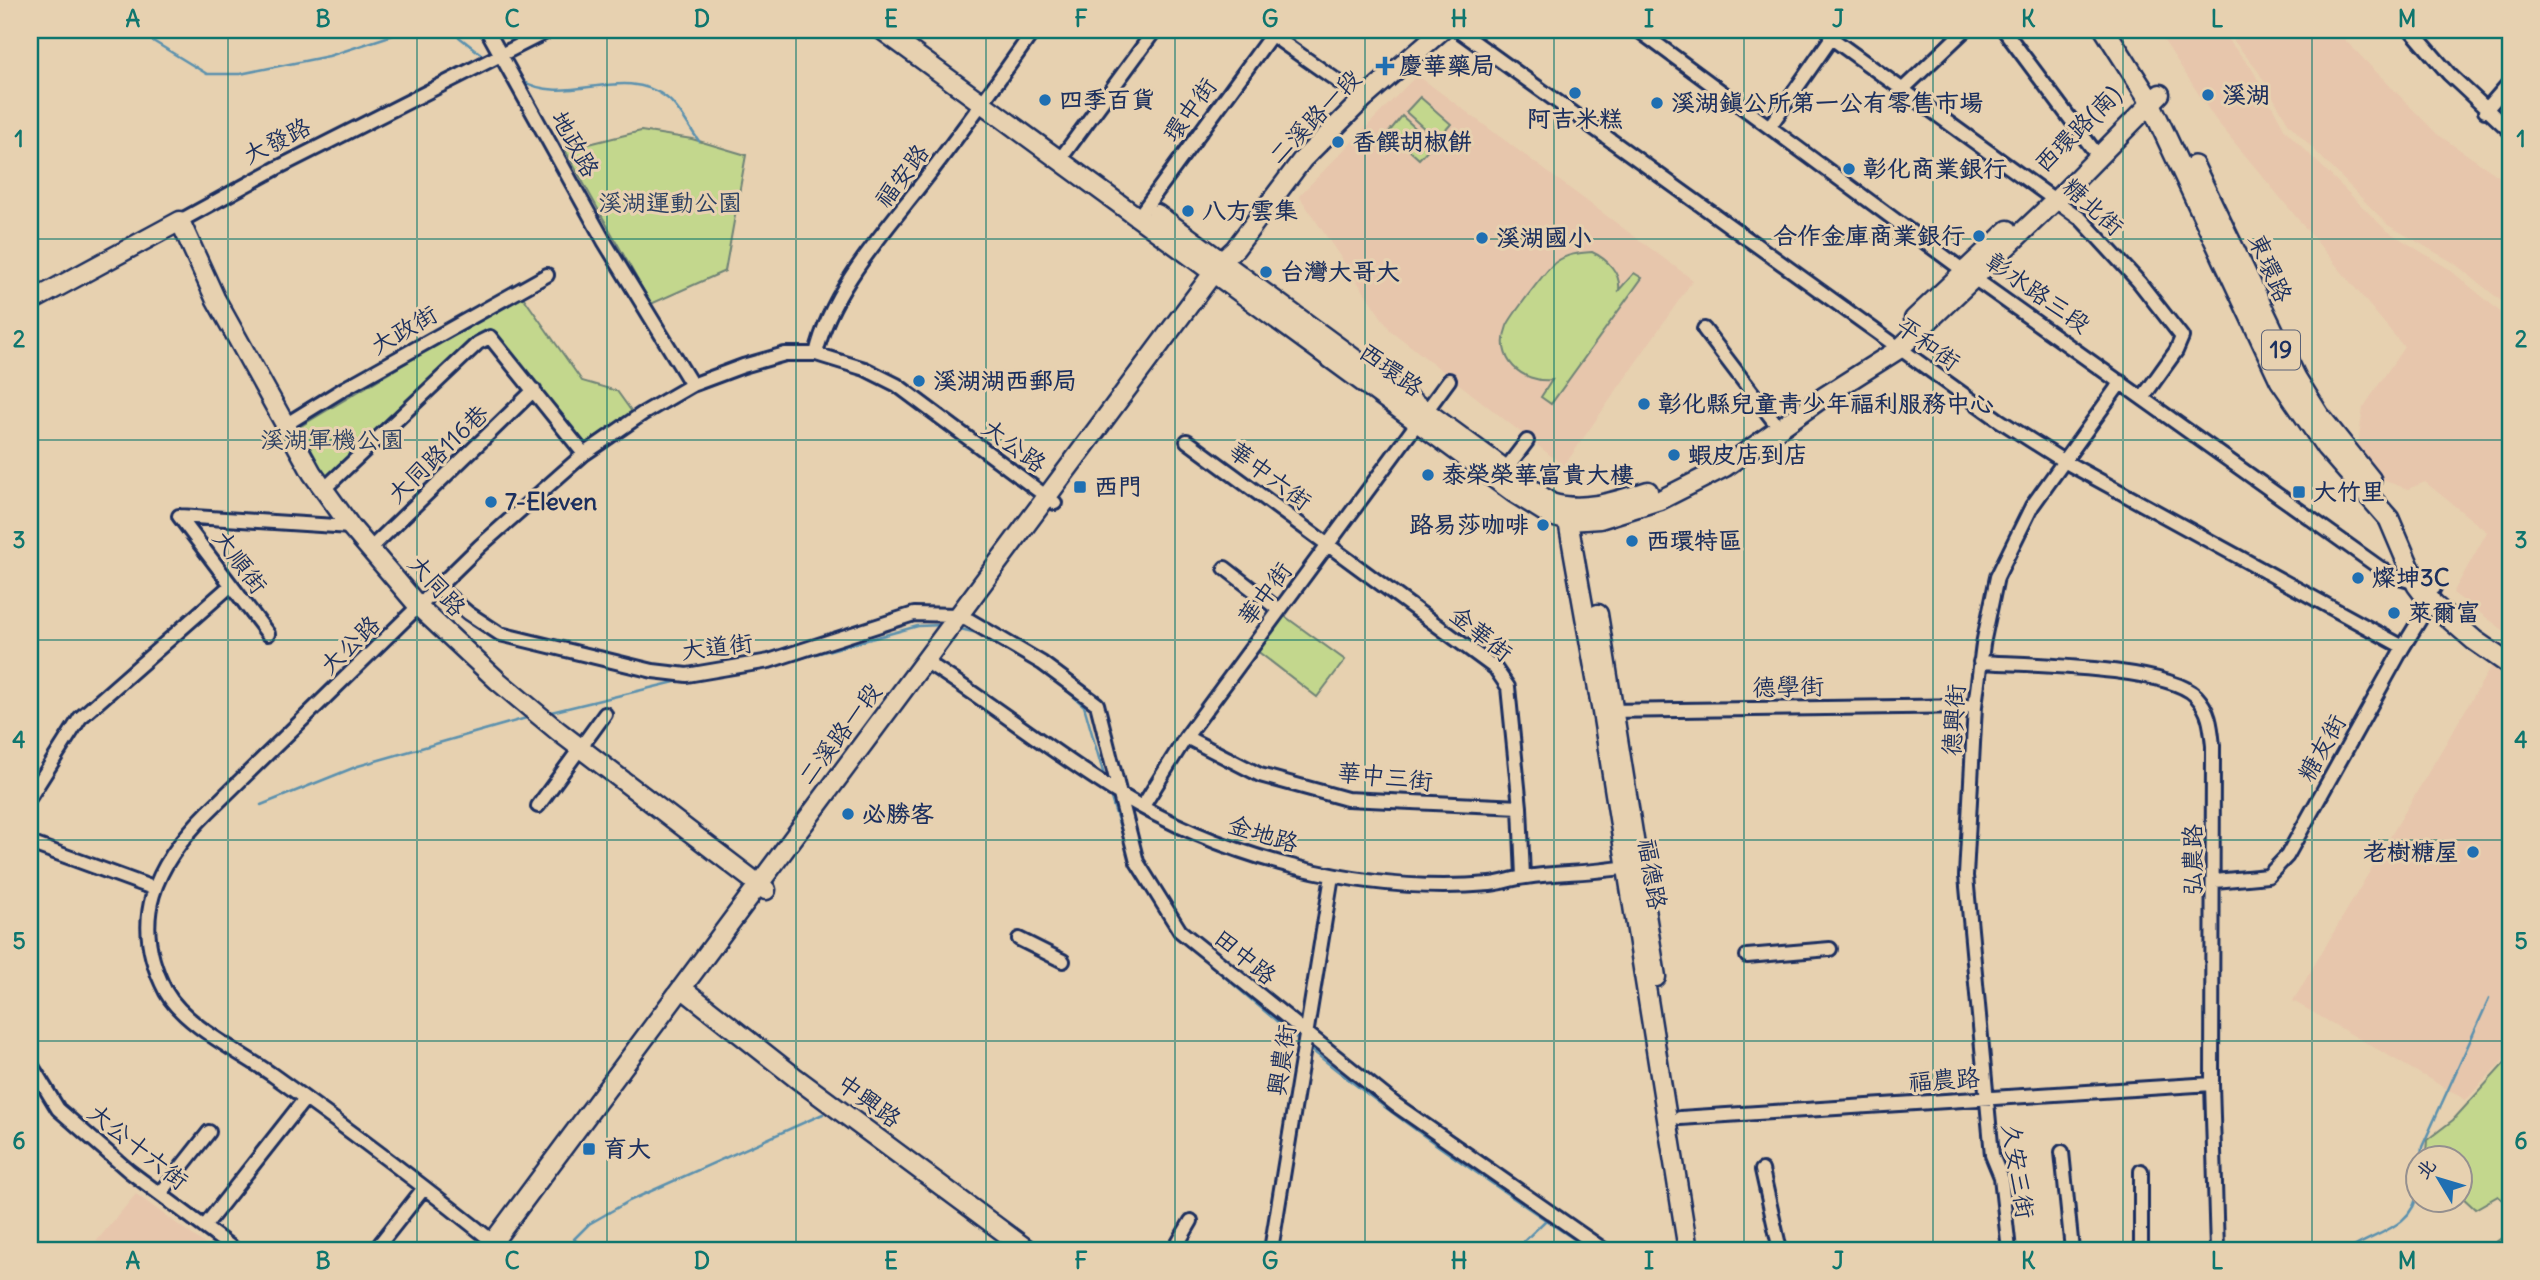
<svg xmlns="http://www.w3.org/2000/svg" width="2540" height="1280" viewBox="0 0 2540 1280" font-family="Delius,'LXGW WenKai TC',sans-serif">
<style>
.built{fill:#e7c6ac}
.green{fill:#c3d78d;stroke:#6f8376;stroke-width:2}
.lines{fill:none;stroke-linecap:round;stroke-linejoin:round}
.stream{stroke:#5b91ae;stroke-width:2.5}
.street-casing{stroke:#1b2f5e;stroke-width:18}
.secondary-casing{stroke:#1b2f5e;stroke-width:23}
.primary-casing{stroke:#1b2f5e;stroke-width:24}
.street{stroke:#e7d1b0;stroke-width:12}
.secondary{stroke:#e7d1b0;stroke-width:18}
.primary{stroke:#e7d1b0;stroke-width:19}
.grid{fill:none;stroke:#0f766e;stroke-width:2;stroke-opacity:0.55}
.poi-dot{fill:#1f6fb2;stroke:#e7d1b0;stroke-width:2.5}
.labels{text-anchor:middle;stroke-width:6;stroke-linejoin:round;paint-order:stroke}
.shield{fill:#e7d1b0;stroke:#586077;stroke-width:2}
.shield-label{font-size:23px;font-weight:bold;fill:#1b2f5e}
.poi-label{font-size:24px;font-weight:bold;fill:#1b2f5e;stroke:#e7d1b0;text-anchor:start}
.street-label{font-size:24px;fill:#1b2f5e;stroke:#e7d1b0}
.park-label{font-size:24px;fill:#2c4063;stroke:#e7d1b0}
.neatline{fill:none;stroke:#0f766e;stroke-width:2.5}
.grid-label{font-size:23px;text-anchor:middle;font-weight:bold;fill:#0f766e}
</style>
<rect width="100%" height="100%" fill="#e7d1b0"/>
<filter id="ink" filterUnits="userSpaceOnUse"><feTurbulence type="fractalNoise" baseFrequency=".0143" numOctaves="2"/><feDisplacementMap in="SourceGraphic" scale="14" xChannelSelector="R" yChannelSelector="G"/><feConvolveMatrix kernelMatrix="1 2 1 2 8 2 1 2 1" color-interpolation-filters="sRGB"/></filter>
<g filter="url(#ink)">
<!-- built -->
<path class="built" d="M2157 30H2220L2252 69 2285 130 2386 230 2449 269 2510 320V635L2453 593 2487 532 2425 482 2408 489 2382 480 2366 462 2358 444 2363 408 2404 347 2215 119Z
M2225 30H2347L2346 41 2437 134 2510 184V308L2454 263 2388 225 2288 123 2258 71Z
M1417 75 1693 280 1564 466 1390 330 1299 196Z
M2492 665 2510 678V1053L2466 1100 2293 1001Z
M136 1194 213 1250H89Z"/>
<!-- green -->
<path class="green" d="M1420 97 1451 124 1437 140 1406 112Z
M1402 116 1433 144 1419 159 1389 132Z
M641 131 692 139 746 155 725 271 651 304 565 150Z
M1592 252C1607 259 1621 273 1619 290L1634 273 1642 278 1551 404 1541 397 1552 380C1522 383 1494 359 1507 326 1510 318 1549 266 1556 262 1567 254 1579 253 1592 252Z
M521 294 582 381 617 391 632 412 583 445 488 334 328 481 296 429Z
M1283 615 1345 660 1317 697 1256 650Z
M2510 1057V1207L2498 1196 2475 1209 2460 1195V1158L2430 1157 2426 1153 2427 1140 2453 1120Z
M2510 1232V1250H2485Z"/>
<g class="lines">
<!-- stream -->
<path class="stream" d="M135 30 207 74H240L329 56 393 35 399 30
M450 30 486 58
M521 80C567 108 623 63 667 98 680 108 689 128 699 141
M956 628 977 633 1017 655
M783 663 918 626 943 625
M1060 684 1084 706 1105 779
M547 713 683 680
M1109 792 1129 856
M261 805 358 766 530 717
M1180 939 1300 1041
M1308 1047C1398 1121 1494 1185 1590 1250
M2421 1158 2422 1147 2489 999
M585 1250 574 1239 589 1224 629 1201 823 1114
M1515 1250 1545 1221
M2349 1250C2374 1233 2414 1228 2418 1190"/>
<!-- street casing -->
<g class="street-casing">
<path id="street" d="M487 30 604 241 692 385
M1265 30 1363 99
M1458 30 1999 420 2062 460 2403 647
M1638 30 1964 271 2380 568 2396 577 2434 588
M2004 30 2098 156
M2411 30 2449 74 2510 131
M1830 37 2081 219 2139 282 2182 337 2176 351 2143 397
M898 41 906 30
M1903 89 1965 30
M2485 111 2510 82
M1770 126 1837 30
M1061 158 1155 30
M1139 216 1275 30
M180 221 277 168 550 30
M1704 329 1773 420
M816 354C832 285 892 224 933 169 968 123 1001 77 1034 30
M285 425 345 388 547 275
M1187 441 1495 668 1508 687 1520 807
M1505 470 1527 441
M323 490 478 343 490 337 584 454
M179 516 351 527
M179 516 268 634
M371 548 534 390
M1225 568 1279 610
M439 588 468 613 500 634 653 671 687 675 769 661 914 614 959 615 969 620 1042 663 1097 704 1137 862 1180 931 1396 1105 1604 1250
M925 661C991 703 1052 752 1118 793 1225 859 1364 895 1490 884 1502 883 1514 878 1526 877 1561 872 1598 873 1632 866
M1980 662C2026 665 2167 666 2196 696 2210 711 2211 727 2213 746L2212 1084 2217 1250
M1606 711 1975 706
M1186 737 1260 775 1347 799 1520 807 1523 877
M30 797 80 718 230 586
M538 806 605 714
M1143 806 1186 737 1449 380
M30 843 153 888
M2215 881 2268 876 2287 856 2403 647 2433 598
M1019 939 1063 961
M1747 956 1830 949
M30 1063 58 1109 129 1171 235 1250
M1680 1118 2212 1084
M2062 1152 2072 1250
M1762 1170 1780 1250
M2141 1171V1250
M160 1194 209 1132
M204 1227 304 1100
M502 1249C428 1189 351 1131 274 1076 242 1053 185 1026 166 992 128 920 155 865 208 812L480 546 584 454 642 414 692 385 743 366 785 354H816L865 369 897 385 1055 503
M375 1250 424 1188
M1174 1250 1191 1221
M1271 1250 1332 876
M2009 1250 2001 1177 1992 1155 1966 876 1975 706 1983 644 1997 577 2032 506 2121 382"/>
</g>
<!-- secondary casing -->
<g class="secondary-casing">
<path id="secondary" d="M882 30 1514 493 1551 516 1569 521 1600 519 1660 500 1725 467 1825 396 1899 349 2056 200 2160 94
M1157 214 1551 503C1584 513 1616 501 1648 491
M30 302 180 221 215 298 312 473 351 527 420 608 498 681 558 731 766 890
M1914 319 2008 230
M1566 510 1602 712 1688 1250
M1598 614 1656 977
M683 989 796 1078 1028 1250
M487 1250 1222 261 1235 249 1302 160 1363 99 1442 30"/>
</g>
<!-- primary casing -->
<g class="primary-casing">
<path id="primary" d="M2105 30 2147 96 2280 380 2326 447 2389 519 2417 585 2429 601 2474 640 2510 665
M2194 166 2296 378 2319 415 2371 480"/>
</g>
<!-- street -->
<use href="#street" class="street"/>
<!-- secondary -->
<use href="#secondary" class="secondary"/>
<!-- primary -->
<use href="#primary" class="primary"/>
</g>
</g>
<!-- grid -->
<path class="grid" d="M228 30V1250M417 30V1250M607 30V1250M796 30V1250M986 30V1250M1175 30V1250M1365 30V1250M1554 30V1250M1744 30V1250M1933 30V1250M2123 30V1250M2312 30V1250M30 239H2510M30 440H2510M30 640H2510M30 840H2510M30 1041H2510"/>
<!-- markers -->
<g class="poi-dot">
<path d="M1381.5 55.5h7v7h7v7h-7v7h-7v-7h-7v-7h7z"/>
<circle cx="1575" cy="93" r="7"/>
<circle cx="2208" cy="95" r="7"/>
<circle cx="1045" cy="100" r="7"/>
<circle cx="1657" cy="103" r="7"/>
<circle cx="1338" cy="142" r="7"/>
<circle cx="1849" cy="169" r="7"/>
<circle cx="1188" cy="211" r="7"/>
<circle cx="1979" cy="236" r="7"/>
<circle cx="1482" cy="238" r="7"/>
<circle cx="1266" cy="272" r="7"/>
<circle cx="919" cy="381" r="7"/>
<circle cx="1644" cy="404" r="7"/>
<circle cx="1674" cy="455" r="7"/>
<circle cx="1428" cy="475" r="7"/>
<rect x="1073" y="480" width="14" height="14" rx="3.5"/>
<rect x="2292" y="485" width="14" height="14" rx="3.5"/>
<circle cx="491" cy="502" r="7"/>
<circle cx="1543" cy="525" r="7"/>
<circle cx="1632" cy="541" r="7"/>
<circle cx="2358" cy="578" r="7"/>
<circle cx="2394" cy="613" r="7"/>
<circle cx="848" cy="814" r="7"/>
<circle cx="2473" cy="852" r="7"/>
<rect x="582" y="1142" width="14" height="14" rx="3.5"/>
</g>
<g class="labels">
<!-- shield labels -->
<rect class="shield" x="2262" y="330.5" width="38" height="39" rx="5"/>
<g class="shield-label">
<text x="2281" y="358">19</text>
</g>
<!-- poi labels -->
<g class="poi-label">
<text x="1399" y="74">慶華藥局</text>
<text x="2222" y="103">溪湖</text>
<text x="1059" y="108">四季百貨</text>
<text x="1671" y="111">溪湖鎮公所第一公有零售市場</text>
<text x="1575" y="127" text-anchor="middle">阿吉米糕</text>
<text x="1352" y="150">香饌胡椒餅</text>
<text x="1863" y="177">彰化商業銀行</text>
<text x="1202" y="219">八方雲集</text>
<text x="1965" y="244" text-anchor="end">合作金庫商業銀行</text>
<text x="1496" y="246">溪湖國小</text>
<text x="1280" y="280">台灣大哥大</text>
<text x="933" y="389">溪湖湖西郵局</text>
<text x="1658" y="412">彰化縣兒童青少年福利服務中心</text>
<text x="1688" y="463">蝦皮店到店</text>
<text x="1442" y="483">泰榮榮華富貴大樓</text>
<text x="1094" y="495">西門</text>
<text x="2313" y="500">大竹里</text>
<text x="505" y="510">7-Eleven</text>
<text x="1529" y="533" text-anchor="end">路易莎咖啡</text>
<text x="1646" y="549">西環特區</text>
<text x="2372" y="586">燦坤3C</text>
<text x="2408" y="621">萊爾富</text>
<text x="862" y="822">必勝客</text>
<text x="2459" y="860" text-anchor="end">老樹糖屋</text>
<text x="603" y="1157">育大</text>
</g>
<!-- street labels -->
<g class="street-label">
<text transform="translate(1190 110) rotate(-54)" y="8">環中街</text>
<text transform="translate(1315 117) rotate(-46)" y="8">二溪路一段</text>
<text transform="translate(2078 129) rotate(-45)" y="8">西環路(南)</text>
<text transform="translate(277 141) rotate(-27)" y="8">大發路</text>
<text transform="translate(575 144) rotate(61)" y="8">地政路</text>
<text transform="translate(902 176) rotate(-53)" y="8">福安路</text>
<text transform="translate(2093 207) rotate(42)" y="8">糖北街</text>
<text transform="translate(2270 268) rotate(66)" y="8">東環路</text>
<text transform="translate(2038 293) rotate(35)" y="8">彰水路三段</text>
<text transform="translate(404 330) rotate(-30)" y="8">大政街</text>
<text transform="translate(1928 344) rotate(36)" y="8">平和街</text>
<text transform="translate(1391 370) rotate(36)" y="8">西環路</text>
<text transform="translate(1014 446) rotate(36)" y="8">大公路</text>
<text transform="translate(438 454) rotate(-44)" y="8">大同路116巷</text>
<text transform="translate(1270 476) rotate(37)" y="8">華中六街</text>
<text transform="translate(240 562) rotate(53)" y="8">大順街</text>
<text transform="translate(437 586) rotate(48)" y="8">大同路</text>
<text transform="translate(1265 594) rotate(-53)" y="8">華中街</text>
<text transform="translate(1481 634) rotate(39)" y="8">金華街</text>
<text transform="translate(350 645) rotate(-44)" y="8">大公路</text>
<text transform="translate(717 647) rotate(-7)" y="8">大道街</text>
<text transform="translate(1788 687) rotate(-1)" y="8">德學街</text>
<text transform="translate(1954 720) rotate(-86)" y="8">德興街</text>
<text transform="translate(840 734) rotate(-53)" y="8">二溪路一段</text>
<text transform="translate(2322 748) rotate(-61)" y="8">糖友街</text>
<text transform="translate(1385 777) rotate(6)" y="8">華中三街</text>
<text transform="translate(1263 834) rotate(17)" y="8">金地路</text>
<text transform="translate(2193 860) rotate(-90)" y="8">弘農路</text>
<text transform="translate(1652 874) rotate(81)" y="8">福德路</text>
<text transform="translate(1245 957) rotate(39)" y="8">田中路</text>
<text transform="translate(1282 1060) rotate(-81)" y="8">興農街</text>
<text transform="translate(1944 1080) rotate(-4)" y="8">福農路</text>
<text transform="translate(869 1101) rotate(36)" y="8">中興路</text>
<text transform="translate(138 1147) rotate(39)" y="8">大公十六街</text>
<text transform="translate(2018 1171) rotate(81)" y="8">久安三街</text>
</g>
<!-- park labels -->
<g class="park-label">
<text x="670" y="211">溪湖運動公園</text>
<text x="332" y="448">溪湖軍機公園</text>
</g>
</g>
<!-- margin -->
<rect width="2540" height="1280" fill="none" stroke="#e7d1b0" stroke-width="77"/>
<!-- north arrow -->
<g transform="translate(2439 1179) rotate(308)"><circle r="33" fill="#e7d1b0" stroke="#95908f" stroke-width="2"/>
<path d="M0-5L12 26L0 18L-12 26Z" fill="#1f6fb2"/>
<text y="-10" font-size="19" font-weight="bold" text-anchor="middle" fill="#1b2f5e">北</text>
</g>
<rect x="38" y="38" width="2464" height="1204" class="neatline"/>
<g class="grid-label">
<text x="133" y="27">A</text>
<text x="323" y="27">B</text>
<text x="512" y="27">C</text>
<text x="702" y="27">D</text>
<text x="891" y="27">E</text>
<text x="1081" y="27">F</text>
<text x="1270" y="27">G</text>
<text x="1459" y="27">H</text>
<text x="1649" y="27">I</text>
<text x="1838" y="27">J</text>
<text x="2028" y="27">K</text>
<text x="2217" y="27">L</text>
<text x="2407" y="27">M</text>
<text x="19" y="147">1</text>
<text x="2521" y="147">1</text>
<text x="19" y="347">2</text>
<text x="2521" y="347">2</text>
<text x="19" y="548">3</text>
<text x="2521" y="548">3</text>
<text x="19" y="748">4</text>
<text x="2521" y="748">4</text>
<text x="19" y="949">5</text>
<text x="2521" y="949">5</text>
<text x="19" y="1149">6</text>
<text x="2521" y="1149">6</text>
<text x="133" y="1269">A</text>
<text x="323" y="1269">B</text>
<text x="512" y="1269">C</text>
<text x="702" y="1269">D</text>
<text x="891" y="1269">E</text>
<text x="1081" y="1269">F</text>
<text x="1270" y="1269">G</text>
<text x="1459" y="1269">H</text>
<text x="1649" y="1269">I</text>
<text x="1838" y="1269">J</text>
<text x="2028" y="1269">K</text>
<text x="2217" y="1269">L</text>
<text x="2407" y="1269">M</text>
</g>
</svg>
